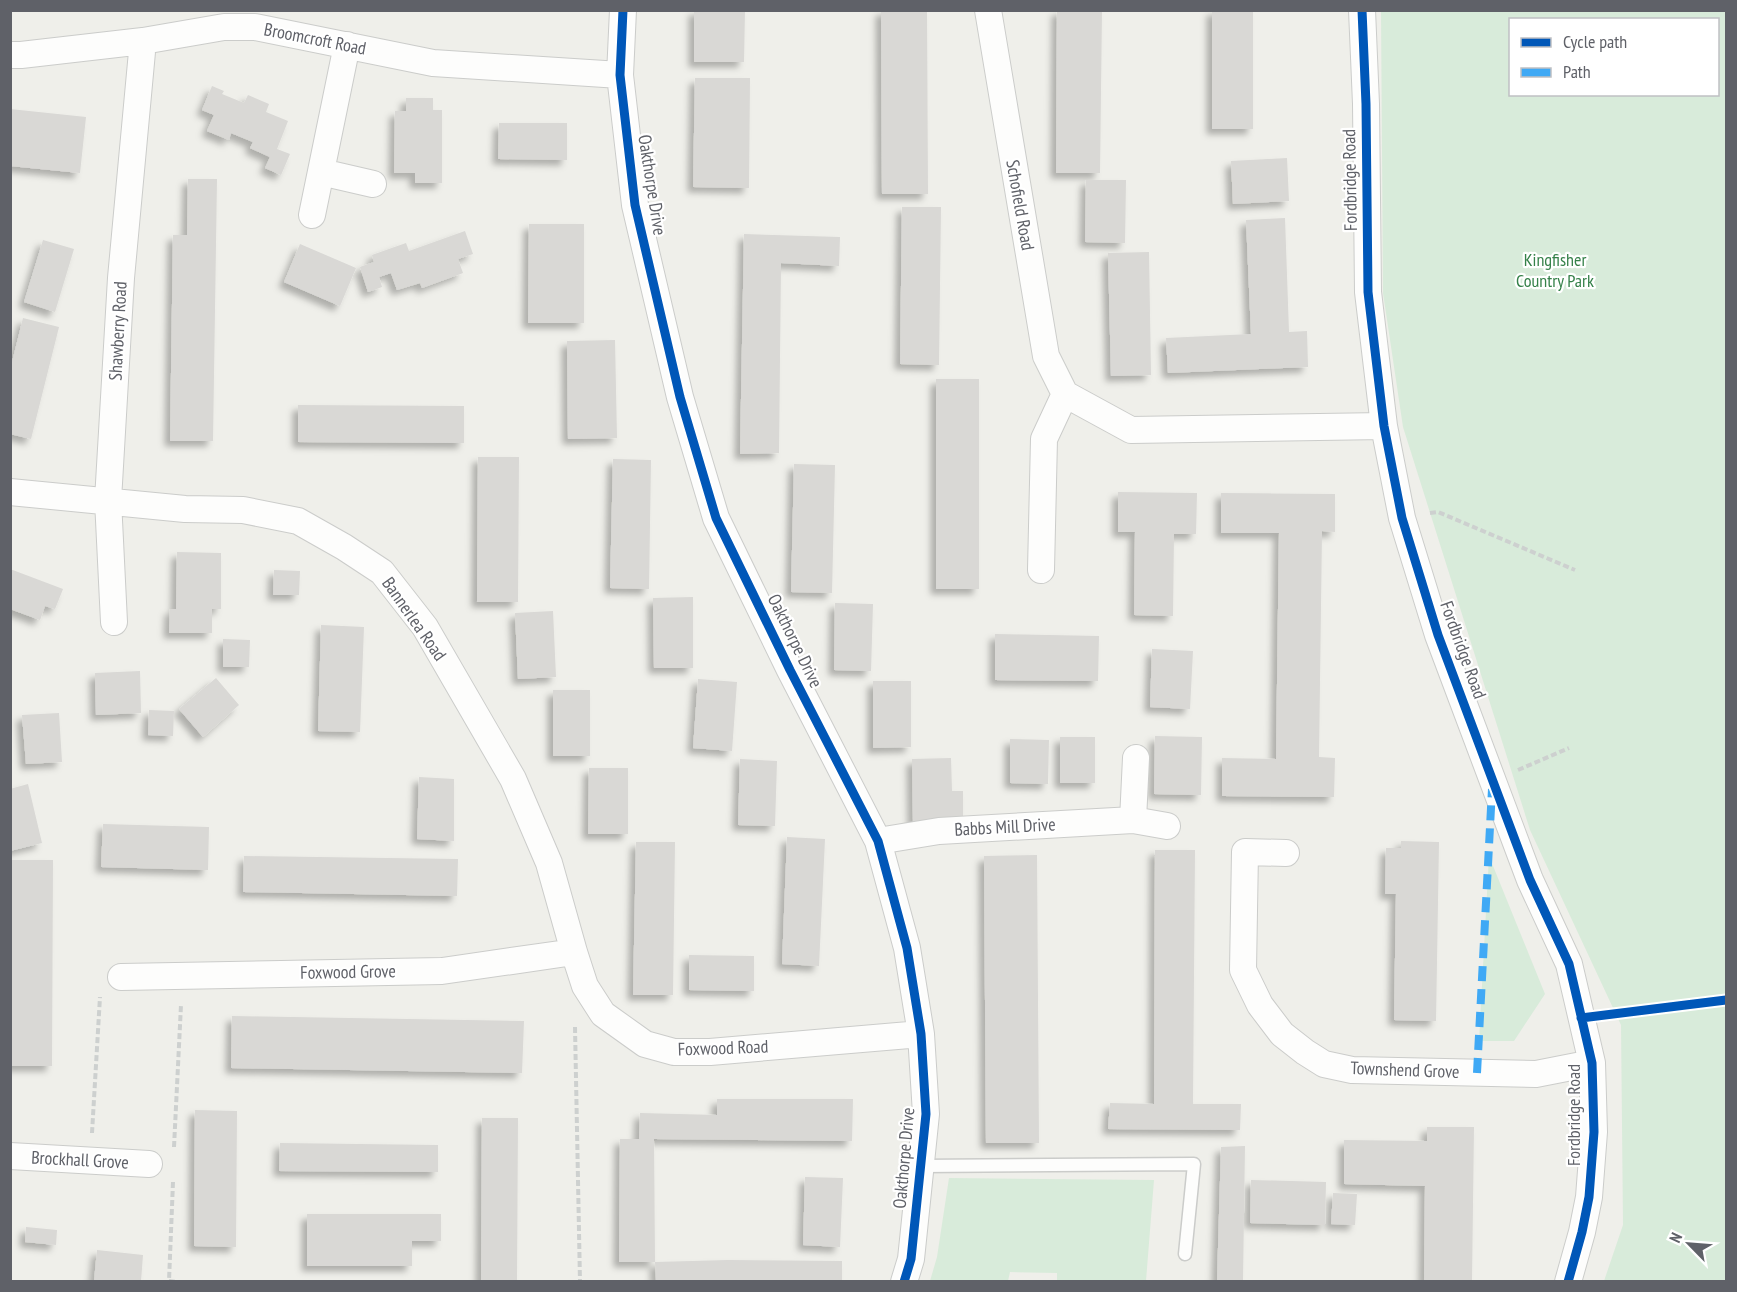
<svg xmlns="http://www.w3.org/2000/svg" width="1737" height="1292" viewBox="0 0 1737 1292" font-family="'PT Sans Narrow',sans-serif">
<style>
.green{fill:#d8ebda;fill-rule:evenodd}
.building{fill:#d9d8d5;filter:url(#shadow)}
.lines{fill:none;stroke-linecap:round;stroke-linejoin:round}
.service-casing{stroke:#cbccca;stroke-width:15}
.minor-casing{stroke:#cbccca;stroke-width:28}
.path{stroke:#cdd0cf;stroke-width:4;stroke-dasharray:6 3;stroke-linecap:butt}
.service{stroke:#fdfdfc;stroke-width:12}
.minor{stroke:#fdfdfc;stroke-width:26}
.quiet{stroke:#3fa9f5;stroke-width:8;stroke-dasharray:15 8;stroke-linecap:butt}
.cycleway-casing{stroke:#fff;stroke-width:13}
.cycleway{stroke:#0057b8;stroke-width:9}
.labels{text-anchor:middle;stroke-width:4.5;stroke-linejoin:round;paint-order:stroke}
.street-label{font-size:18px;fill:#5f6168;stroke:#fff}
.park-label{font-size:18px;fill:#358149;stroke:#fff}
</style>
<defs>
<filter id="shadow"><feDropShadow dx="-5.5" dy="5.5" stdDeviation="3" flood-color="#0004"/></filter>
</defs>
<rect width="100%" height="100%" fill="#efefea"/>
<!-- green -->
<path class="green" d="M1381 11H1726V1281H1604L1623 1225 1621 1025 1530 830 1403 427 1383 293ZM1510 20H1718V94H1510Z
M1489 856 1545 994 1514 1041H1479Z
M949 1178 1154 1180 1146 1281H1057V1273L1010 1272 1008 1281H930L937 1257Z"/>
<!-- building -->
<path class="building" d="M694 10H745L744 62H694Z
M881 10H927L928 194H882Z
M1057 10H1102L1100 173H1056Z
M1212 10H1253V129H1212Z
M695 78H750L749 188 693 187Z
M212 86 224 91 222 94 244 103 248 95 269 104 266 112 288 121 277 149 290 154 281 175 265 168 270 157 250 148 253 142 231 133 229 140 207 131 214 115 202 110Z
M406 98H433V110H442V183H415V173H394L395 111H406Z
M10 109 86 117 80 173 10 166Z
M499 123H567V160L498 159Z
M1287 158 1289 201 1233 204 1231 161Z
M188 179H217L213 441H170L173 235H187Z
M1086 180H1126L1125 243 1085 242Z
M902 207H941L939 365 900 364Z
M1285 218 1289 332 1307 331 1308 367 1168 373 1166 338 1251 334 1246 220Z
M529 224H584V323H528Z
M465 231 473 254 458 259 463 273 422 288 420 283 397 290 391 273 379 277 382 287 368 292 360 267 374 262 372 255 406 243 409 251Z
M744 234 840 237 839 266 781 263 779 453 740 454Z
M43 240 74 249 55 312 24 302Z
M300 244 356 268 340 306 284 282Z
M1149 252 1151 375 1111 376 1108 253Z
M23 318 59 327 31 439 10 434V370Z
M615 340 617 438 568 439 567 341Z
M936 379H979V589H936Z
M298 405 464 406V443L298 442Z
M478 457H519L518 602H477Z
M613 459 651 460 649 589 610 588Z
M794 464 835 465 832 593 791 592Z
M1118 492 1197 493 1196 534H1174L1173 616 1134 615 1135 532H1118Z
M1221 493 1335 494V532L1322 531 1319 757 1335 758 1334 797 1222 796V758L1276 759 1279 533H1221Z
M177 552 221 553V609H212V633H169L170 609H176Z
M10 569 63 589 55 609 45 606 40 620 10 609Z
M274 570 300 571 299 595H273Z
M693 597V668H654L653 598Z
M835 603 873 604 871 671 834 670Z
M553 611 556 677 518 679 515 613Z
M321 625 364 627 360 732 318 731Z
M995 634 1099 636 1098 681 995 680Z
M223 639 250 640 249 667H223Z
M1152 649 1193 651 1190 709 1150 707Z
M140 671 141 713 96 715 95 673Z
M216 678 239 705 203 737 179 709Z
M698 679 737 682 732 751 693 748Z
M873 681H911V747L873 748Z
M553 690H590V756H553Z
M149 710 174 711 173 736 148 735Z
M59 713 62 762 26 764 22 715Z
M1155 736 1202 737 1201 795 1154 794Z
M1060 737H1095V783H1060Z
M1010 739 1049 740 1048 784 1010 783Z
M951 758 952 791H963V821L913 823 912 759Z
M740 759 777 761 775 826 738 825Z
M589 768H628V834H588Z
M419 777 454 779V841L417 839Z
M28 784 42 843 10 851V789Z
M103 824 209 827 208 870 101 867Z
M787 837 825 839 819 966 782 964Z
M1401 841 1439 842 1436 1021 1394 1020 1396 894H1385L1386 848H1401Z
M636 842H675L673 995H633Z
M1155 850H1195L1193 1104H1241L1240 1130 1108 1129 1110 1103 1154 1104Z
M1037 855 1039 1143H986L984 856Z
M244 856 458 859 457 896 243 892Z
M10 860H53L52 1066H10Z
M689 955 754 956V991L689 990Z
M232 1016 524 1021 522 1073 231 1068Z
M717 1099H853L852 1141 654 1139 655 1262H619L620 1139H639L640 1113 717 1115Z
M195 1110 237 1111 236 1247 194 1246Z
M482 1118H518L517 1281H481Z
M1427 1127H1474L1472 1281H1424L1425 1186 1344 1184V1140L1427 1141Z
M280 1143 438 1145V1172L279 1171Z
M1245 1146 1243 1281H1217L1221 1147Z
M805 1177 843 1178 840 1247 803 1245Z
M1251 1180 1326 1182 1325 1225 1250 1223Z
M1333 1193 1357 1194 1355 1225 1331 1224Z
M307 1214H441V1241H412V1266H307Z
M26 1227 57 1230 56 1245 25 1242Z
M97 1250 143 1255 141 1281H94Z
M728 1260 842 1261V1281H656L655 1262Z"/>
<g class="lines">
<!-- service casing -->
<g class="service-casing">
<path id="service" d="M921 1166 1194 1164 1185 1254"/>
</g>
<!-- minor casing -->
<g class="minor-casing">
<path id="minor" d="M623 10 620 75 635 205 680 397 716 518 790 670 878 841 907 948 921 1034 926 1114 911 1259 904 1282
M988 10 1046 356 1065 394 1131 430 1384 426
M1362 10 1366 104 1368 292 1384 426 1402 518 1438 635 1530 880 1569 964 1592 1063 1594 1132 1589 1197 1582 1232 1568 1282
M10 55H21L143 41 224 27H255L433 63 620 75
M321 172 373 184
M312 215 347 45
M10 492 185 509 243 510 298 521 344 547 382 572 425 627 513 779 549 863 574 952 585 986 603 1014 645 1044 674 1052H710L921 1034
M1041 570 1044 439 1065 394
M114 622 108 500 121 278 143 41
M1133 820 1136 758
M878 841 939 831 1133 820 1167 826
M1286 853 1245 852 1243 970 1260 1005 1282 1034 1305 1052 1324 1064 1352 1070 1536 1074 1592 1063
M121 977 442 971 574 952
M10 1156 149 1164"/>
</g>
<!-- path -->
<path class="path" d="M1430 513 1438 512 1575 570
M1518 770 1569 748
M575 1027 580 1282
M92 1133 100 997
M174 1147 181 1005
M173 1182 169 1281 177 1282"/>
<!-- service -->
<use href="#service" class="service"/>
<!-- minor -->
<use href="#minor" class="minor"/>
<!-- quiet -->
<path class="quiet" d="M1477 1073 1492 789"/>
<!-- cycleway casing -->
<g class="cycleway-casing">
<path id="cycleway" d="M623 10 620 75 635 205 680 397 716 518 790 670 878 841 907 948 921 1034 926 1114 911 1259 904 1282
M1362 10 1366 104 1368 292 1384 426 1402 518 1438 635 1530 880 1569 964 1592 1063 1594 1132 1589 1197 1582 1232 1568 1282
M1581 1018 1726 1000"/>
</g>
<!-- cycleway -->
<use href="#cycleway" class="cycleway"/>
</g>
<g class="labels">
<!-- street labels -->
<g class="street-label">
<text transform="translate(315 39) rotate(11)" y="6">Broomcroft Road</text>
<text transform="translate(1350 180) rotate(-91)" y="6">Fordbridge Road</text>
<text transform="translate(652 185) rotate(81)" y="6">Oakthorpe Drive</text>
<text transform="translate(1020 205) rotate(80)" y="6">Schofield Road</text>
<text transform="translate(118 331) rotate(-87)" y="6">Shawberry Road</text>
<text transform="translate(414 619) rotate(55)" y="6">Bannerlea Road</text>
<text transform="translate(795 641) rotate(64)" y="6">Oakthorpe Drive</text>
<text transform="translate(1463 650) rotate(70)" y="6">Fordbridge Road</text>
<text transform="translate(1005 827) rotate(-3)" y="6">Babbs Mill Drive</text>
<text transform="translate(348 972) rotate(-1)" y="6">Foxwood Grove</text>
<text transform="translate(723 1048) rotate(-2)" y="6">Foxwood Road</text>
<text transform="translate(1405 1070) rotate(2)" y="6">Townshend Grove</text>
<text transform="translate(1574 1115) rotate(-90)" y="6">Fordbridge Road</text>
<text transform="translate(904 1158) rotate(-85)" y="6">Oakthorpe Drive</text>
<text transform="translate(80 1160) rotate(3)" y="6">Brockhall Grove</text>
</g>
<!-- park labels -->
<g class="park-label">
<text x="1555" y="266">Kingfisher<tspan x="1555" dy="21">Country Park</tspan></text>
</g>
</g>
<!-- border -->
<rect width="1737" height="1292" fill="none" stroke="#5f6168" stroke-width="24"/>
<!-- legend -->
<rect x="1509" y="18" width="210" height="78" fill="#ffffff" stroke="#bfc0c3" stroke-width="1.5"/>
<rect x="1521" y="38" width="30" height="9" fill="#0057b8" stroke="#bfc0c3" stroke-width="1.5"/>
<text x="1563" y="48" font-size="18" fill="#5f6168">Cycle path</text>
<rect x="1521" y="68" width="30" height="9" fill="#3fa9f5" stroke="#bfc0c3" stroke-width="1.5"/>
<text x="1563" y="78" font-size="18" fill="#5f6168">Path</text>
<!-- north arrow -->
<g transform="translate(1689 1244) rotate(295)" stroke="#ffffff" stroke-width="4.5" paint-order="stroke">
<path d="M0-4.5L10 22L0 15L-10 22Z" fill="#5f6168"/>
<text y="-9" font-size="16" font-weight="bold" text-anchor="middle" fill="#5f6168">N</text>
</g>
</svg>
